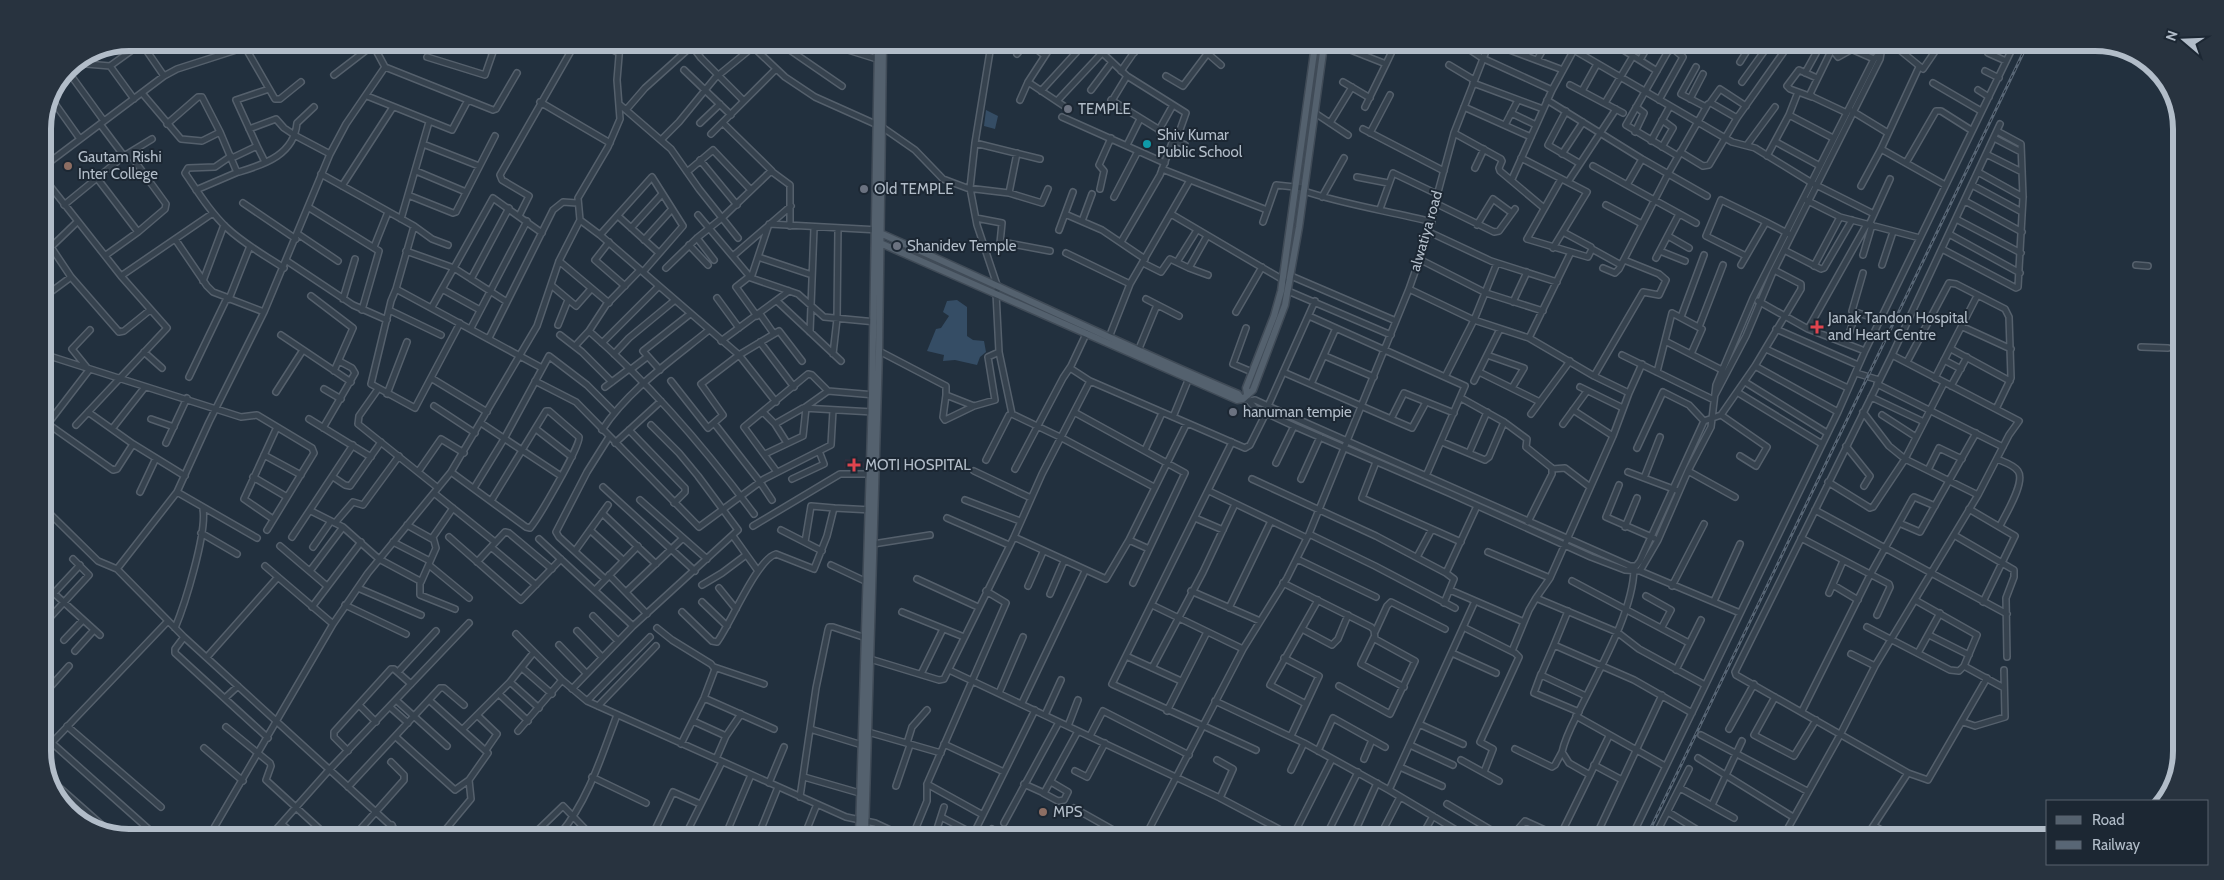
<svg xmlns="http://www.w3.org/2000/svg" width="2224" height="880" viewBox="0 0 2224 880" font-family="Cabin,sans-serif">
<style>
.medical{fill:#302f3f}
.water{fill:#354d65}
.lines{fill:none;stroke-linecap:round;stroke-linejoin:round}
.minor-casing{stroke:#55606c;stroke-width:8}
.major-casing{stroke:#404b57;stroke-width:9}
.minor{stroke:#36424e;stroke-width:5}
.major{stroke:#54616e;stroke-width:6}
.rail-casing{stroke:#586675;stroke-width:3}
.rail{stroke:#1c2733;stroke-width:1;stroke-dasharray:4;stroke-linecap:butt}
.worship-dot{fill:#6b7280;stroke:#1c2733;stroke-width:2}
.culture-dot{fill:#0f9aa8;stroke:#1c2733;stroke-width:2}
.education-dot{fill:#8d6e63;stroke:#1c2733;stroke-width:2}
.health-dot{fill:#e0444e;stroke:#1c2733;stroke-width:2}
.labels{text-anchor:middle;stroke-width:4;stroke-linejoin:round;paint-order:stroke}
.poi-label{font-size:15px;fill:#b2bdc9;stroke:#1c2733;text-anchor:start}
.street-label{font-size:15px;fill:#b2bdc9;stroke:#1c2733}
.rim{fill:none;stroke:#b2bdc9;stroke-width:6}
</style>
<rect width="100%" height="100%" fill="#22303e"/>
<!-- medical -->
<path class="medical" d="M845 459 861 460 864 463V468H844Z"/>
<!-- water -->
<path class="water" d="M635 44H677L669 52 635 49Z
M986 110 998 116 995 129 984 126Z
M957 300 967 307V336L973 340 984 341 986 352 980 357 977 365 955 360 943 361 944 355 927 351 936 329 941 328 949 316 943 312 947 301Z"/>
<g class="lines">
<!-- minor casing -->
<g class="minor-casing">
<path id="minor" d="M142 44 164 76
M600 44 619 53
M750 44 785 77 815 97 882 127 915 150 943 179 967 188 1009 193
M781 44 842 86
M829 44 877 59
M1031 45 1044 55
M1094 45 1127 76 1186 113 1176 141
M1126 45 1134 53
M1198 45 1221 65
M1338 45 1386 64 1395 45
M692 46 701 58 744 101
M1464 46 1482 58 1552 90
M1499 46 1563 70
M1617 46 1657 71
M1674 46 1667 53 1626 125 1678 156
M1795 46H1800
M245 47 275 99H280L301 82
M1896 47 1923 69 1938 47
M1831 48 1838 57 1856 47
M1832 49 1810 94 1813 97 1847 113
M1851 49 1874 59
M1574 50 1732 142 1755 148 1812 183 1874 214
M1988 53 2006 61
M1017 54 1024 45
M1526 56 1531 46
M427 57 485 75 493 52 470 43
M1537 60 1545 46
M1640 60 1648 46
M1740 62 1750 46
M75 63 110 66 134 99
M1449 65 1474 80
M110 66 142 43
M385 67 493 110 496 109 517 73
M1696 67 1681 94 1706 107
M67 70 104 121
M684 70 731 115
M1121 71 1139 45
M1985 71 1999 78
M1805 73 1820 46
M334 75 373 45
M1166 76 1183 86 1207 54
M1028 82 1064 106
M1343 82 1370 98
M1742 82 1768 46
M1473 83 1543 109
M1933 83 1981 111
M1570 85 1623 113
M1091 90 1112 62
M1978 90 1989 97
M1041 91 1083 45
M1582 91 1597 64
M142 93 181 139 202 141 220 132
M367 96 452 130 468 100
M1812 97 1790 89 1787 86 1799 70 1817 78
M1690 99 1703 74
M1020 100 1028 82 1052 45
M1111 100 1158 129 1161 134 1185 145
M1547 100 1642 159 1707 196
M1659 100 1683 57 1672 48
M53 101 80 139
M1057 101 1102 53
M540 102 610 143
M1605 103 1633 56
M1710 103 1720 89 1746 106
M619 104 671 149 699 189 738 238
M1365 107 1386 64
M1464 107 1531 137
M1107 109 1127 76
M626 110 645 88 694 44
M1566 111 1548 145 1579 163
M1852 111 1888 133
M1315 113 1348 135
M1511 113 1536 125
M1789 115 1833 138
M1062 117 1165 163
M1662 120 1673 128 1662 147
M700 123 720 104
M723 123 772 171
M1330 123 1352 87
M100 124 124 156
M167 124 198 97H202L220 132 236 170 239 172C266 164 294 154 297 123L314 107
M1505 125 1518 100
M249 129 276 119 284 128 296 136 330 154
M1363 129 1444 171
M1159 130 1173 105
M1635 132 1644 113 1636 107
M1370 133 1390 95
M1454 133 1501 159 1502 161 1499 168 1500 171 1544 208
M711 134 776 69
M1994 138 2021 152
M661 140 679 122 715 78 753 47
M1651 141 1670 106
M1776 142 1820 166
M975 143 991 45
M423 144 479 166
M1127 145 1140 119
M1747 145 1775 107
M257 146 236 100 269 89
M1881 149 1945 185
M1680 152 1703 166 1709 165 1737 118 1788 46
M1017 153 1009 193 1042 203 1048 189
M1562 154 1583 122
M1986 154 2022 172
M231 156 215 167 188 168 185 173C198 192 210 212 227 228 244 244 264 255 284 268
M1767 156 1789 115 1798 92
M232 158 257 146 265 162
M1521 158 1587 192 1553 248
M1642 159 1627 185 1696 223
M700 160 737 205
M1906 163 1936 111H1941L1971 130
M1593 166 1627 185
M43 167 164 76 177 69 258 43
M1475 168 1484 149
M1162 169 1267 210
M416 171 466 192
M687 172 713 150 751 190
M1978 172 2023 197
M321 174 414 226 432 239 448 245
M43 177 121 276 167 328 76 425
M1357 177 1388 183
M97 178 138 232 165 209 166 204 129 153
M1512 179 1552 90 1576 46
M1561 179 1527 239 1588 257 1592 249 1591 247 1563 232
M1568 182 1616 109
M1972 185 2022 212
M342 186 393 107
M1861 186 1881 149 1919 67
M1100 189 1104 171 1099 165 1111 138
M196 190 238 172
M1304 191C1346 205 1389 211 1432 222
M408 195 453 213 456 212 495 136
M1114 197 1138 151
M1322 197 1344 158
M1806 200 1840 217 1920 238
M1965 201 2022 232
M243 203 296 239
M1435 203 1494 232 1499 231 1515 209
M64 205 124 156 152 139
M1606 205 1642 224
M308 207 379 251 362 310
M1380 209 1393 173 1437 194
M1065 214 1102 230 1145 259
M1171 214 1285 281
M698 215 751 278 798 294 824 317 876 322
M519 216 529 196 502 180 500 175 575 44
M618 216 659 253
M976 218 1002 223 1000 243
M401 219 429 122
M1956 219 2021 253
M580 220 600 235 739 355 776 402
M1082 221 1092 194
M77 222 51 247 71 277 119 332 124 331 150 310
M1263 222 1276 185 1304 188
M1477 225 1493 199 1512 213
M1869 225 1890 179
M414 226 396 289 391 301 371 384 415 408 460 323
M631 228 662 194
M1059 230 1073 192
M1429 232 1491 261 1557 282
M298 234 338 261
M1949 234 2020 273
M600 235 652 177 683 226 643 272
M1668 236 1689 248
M697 238 714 260
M175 239 207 286 213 292 229 298
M644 240 672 209
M609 242 595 260 625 286
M1121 242 1160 175 1173 140
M689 245 708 265
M983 246 997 248 1002 242 1050 251
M374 247 388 212
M1592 249 1621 265
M1942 249 2016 288 2018 287 2023 197 2021 144 1997 131
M1784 250 1821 269 1824 268 1852 220
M406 251 454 268 507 302
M1660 251 1685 261
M1066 253 1130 284
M106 255 138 232
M1863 255 1872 225
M733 256 791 206
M1746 256 1706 236 1721 200 1766 222
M758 257 812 275
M1656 258 1679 214
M1419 259 1486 293 1543 311
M287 261 353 305 387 320
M559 261 609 303
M1177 262 1197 230
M1143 263 1161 272 1170 259 1189 268 1208 275
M1741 265 1766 222 1789 234
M1882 265 1893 232
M2136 265 2148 266
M1814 266 1840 217
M666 268 697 238 722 218 771 171 790 185V226
M1189 268 1207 236
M1603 268 1615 273 1619 269 1668 174 1708 104 1711 103 1737 118
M1863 273 1852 311 1880 320
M121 276 213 213
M750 276 736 287 757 316
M1291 276 1396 321
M751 278 769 224 879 230
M471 279 509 208
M203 281 224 225
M551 285 576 306 591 289
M396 289 542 368
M442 289 480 310
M1409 289 1474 320 1529 338 1594 376 1629 393 1613 436 1550 578 1536 598 1617 632 1639 649 1705 685
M1288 291 1391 335
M311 296 353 328 334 371
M717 298 739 328
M229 299 250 246
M343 299 355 259
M1146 299 1179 316
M43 301 48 294 71 277
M777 301 841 361
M1758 301 1808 329 1865 351
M1513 302 1527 272
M432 307 493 198 542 233
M389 310 441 335
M1236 312 1262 267
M760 314 774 334
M1309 316 1465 386 1426 476
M1681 317 1704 255
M558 325 568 300
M1699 327 1723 265
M1963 327 2011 349
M471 328 527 221
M1246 328 1233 364 1252 372
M1776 329 1858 365
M1808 329 1867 224
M589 331C651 385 705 448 754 514
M810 332 814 228
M281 335 351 382
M560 335 582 352 612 382
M489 338 553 210 563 202 577 203
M1529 338 1570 254
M1108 340 1130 284 1190 180
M721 341 789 291
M1665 341 1722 370
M760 342 794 387
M602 343 659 286
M1846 343 1856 313
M575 346 589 331 606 305 640 270
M2141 347 2168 348
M1766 349 1848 388
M1951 349 2010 381
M879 351 946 386V395L974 406 995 400 988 357 999 352 996 293 998 288 977 225 970 188 975 143 1040 159
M1138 351 1157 305
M144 352 162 368
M999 352 1012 414
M43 354 241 417 257 415 312 448 314 453 267 530
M614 354 629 338 675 300
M833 354 837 319 838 228
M1487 355 1524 368 1512 388
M1622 355 1714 400
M1325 356 1374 377
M1944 360 1961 369
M1907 362 1949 283 1956 284 2005 309 2009 317 2011 378 1996 409
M1755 366 1838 412
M630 370 647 357
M660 370 643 351 690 314
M1283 372 1391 419 1404 393 1454 413
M1479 372 1538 401
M1657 372 1672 313 1702 329 1691 354
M1856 373 1879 380
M1594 376 1643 292 1659 295 1666 280 1659 274 1624 260
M189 377 226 300 230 299 264 312
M1445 377 1474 320 1497 263
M431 378 487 412
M1935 378 1977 296
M535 381 576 402 699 527 764 479 831 445 833 410
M671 381 708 428 723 415 701 384 739 355 779 331 802 361
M1090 381 1245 448 1250 445 1266 413
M1474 381 1500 329
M1745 382 1827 433
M1311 384 1336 328
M1877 384 2003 447
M1951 386 1967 357
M605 387 629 369
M1580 387 1623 408
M324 389 341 399
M378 389 359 416 358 424 438 488
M276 392 303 350
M1737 392 1822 444
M1629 393 1642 364
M387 394 407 342
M946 395 943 417 945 420 974 406
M1715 395 1746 336 1773 272 1880 59 1881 53
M1871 397 1924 422
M1461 398 1504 422 1527 439 1526 447 1552 468V474L1528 522
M1243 399 1249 401 1255 408 1294 426 1449 493 1591 557 1625 570 1640 571 1658 540 1688 471 1711 427 1716 385 1753 298 1874 59 1886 47
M1249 401 1255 400 1268 406 1630 566H1636L1640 561 1704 421 1721 415 1767 447 1756 466 1740 456
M434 406 475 433
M1268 406 1315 301
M804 408 828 391 875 395
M1573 410 1613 436
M88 412 133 444 185 476
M763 412 775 424 787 443
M1074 412 1185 473 1133 583
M1863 412 1889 446 1905 459 1978 495
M1012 414 1060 437 1154 487
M1531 414 1570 361
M1721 415 1755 366 1801 289V284L1774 270
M1882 415 1916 437
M1173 417 1189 378
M151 419 174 427
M309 419 371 457
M1391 419 1412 428 1426 402
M481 423 561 476
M714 423 760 482 772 500
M48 424 113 470 117 469 133 444
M775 424 803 408 873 412
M1563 424 1587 391
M323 428 355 373 352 368 339 361
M112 429 145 387
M536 429 572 457
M43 430 89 370 72 349 90 330
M602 430C628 390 672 360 709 330
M629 430 685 488V492L674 503
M1232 442 1112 684 1256 750
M1442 442 1485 460 1489 457 1504 422
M166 443 187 398
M615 443 661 401
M1846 446 1870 476 1864 486
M1637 448 1663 392 1689 405 1704 421
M1145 450 1162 413
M1469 453 1487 412
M765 454 803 436 806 408
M264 455 301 475
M1997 459C2004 462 2014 465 2018 471 2026 482 2005 515 2000 526
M986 460 1009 415 1012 414
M1376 462 1362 498 1461 542
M1276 463 1294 426
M1015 469 1063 378 1071 366 1087 332
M1552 469 1565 468 1590 487
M1928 470 1939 448 1962 459
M974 471 1031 498
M1688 471 1735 497
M418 472 441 439 464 453
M451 472 526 527 530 528C538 519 581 445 579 437L549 411H546L491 501
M777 472 744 427 808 374 812 375 828 391
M1628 472 1676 490
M253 477 287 497
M333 477 345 485 350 486 381 442
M1644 478 1660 437
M792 479 824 464 819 451
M1252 479 1376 536 1446 573 1477 506
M1301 479 1320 437
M1828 482 1870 508 1873 507 1905 459 1944 383
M1619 485 1606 517 1654 538
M603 487 695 571
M474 488 504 439 549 356 587 385 614 412
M1209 491 1307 538
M140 492 156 458
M177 492 257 538
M434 493 495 542
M640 500 707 559
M965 500 1020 521
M43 507 98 561 117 569 184 637 400 834
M1969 509 2015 536 1983 602
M1815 510 2007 614
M311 511 343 527 379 559 420 581V595L455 609
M602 513 656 564
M947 518 1009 545
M1195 518 1223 530
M273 519 244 499 277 427
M335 523 353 502 363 505 399 456
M1899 523 1920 532 1976 433
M407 525 432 539
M753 526 840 474H873
M1625 527 1637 498
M590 530 623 560
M781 530 822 551
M201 533 237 554
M1309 534 1375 566 1455 608
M1954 535 2014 570V577L2006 598 2007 657
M733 536 758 571
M292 537 353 445
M449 537 521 600 561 559
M1014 537 1106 579 1129 540 1187 423
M1801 538 1889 584 1890 587 1877 615
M539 539 633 626
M1129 540 1149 549
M393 542 430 561
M805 542 811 506 834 508
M873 544 930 535
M280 546 327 586
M313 547 331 521
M491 547 536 585
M575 551 608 505
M1488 552 1550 578
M1417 557 1432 529
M1297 559 1376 597
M477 562 505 532 509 533 552 569
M429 565 469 598
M831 565 867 582
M265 566 333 624
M117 569 177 492 209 422 264 312 330 154 346 124 385 67 372 43
M310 571 343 527
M1640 571 1740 613
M609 575 647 614
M605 579 559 537 556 532 587 472 609 437
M917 579 978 607
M1572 581 1689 643
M421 582 436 548 433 537 453 508
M1283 583 1371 627 1374 630 1375 639 1415 661 1390 714 1339 686
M702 585 722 573 746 555
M1833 585 1858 600
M1028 586 1043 552
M1672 586 1704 524
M47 587 100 635
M358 588 421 615
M719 588 736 609
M595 590 638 546
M1450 590 1524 622
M1191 591 1260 621
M626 592 683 538
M54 593 80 565
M1829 593 1843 561
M1050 594 1064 561
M1646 596 1671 610 1662 627
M1714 601 1740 544
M702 602 727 626
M1444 603 1454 579 1446 573
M345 605 406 634
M1152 605 1243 649
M312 607 361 542
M1229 608 1271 521
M1568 611 1554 645 1634 680 1692 713
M682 612 712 641 717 642C730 625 757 559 776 554L814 569 827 536 834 508 872 510
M902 612 964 637
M593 616 618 641
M43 625 89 575 73 559
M1463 627 1515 653 1519 657 1480 742 1493 749 1484 772
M1867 627 1950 670 1959 671 1964 666 1977 635 1915 600
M175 628C185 604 207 533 203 509
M657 628 672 640 711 664 715 669 704 698 681 744
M1302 629 1332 645 1338 639 1348 615
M577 631 602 657
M1375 632 1387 606 1391 602 1445 629
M516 634 562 680 587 701 846 817 875 823 901 835
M1929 635 1969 655
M184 637 175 649V653L268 738
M1374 637 1361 664 1404 687
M64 640 83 620
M559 645 586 673
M1554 645 1541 675 1586 696
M75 651 94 630
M1512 651 1529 610 1536 598
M1452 653 1496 673
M1918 653 1940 613
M1851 654 1875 666
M1126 656 1181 681
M207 657 278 577
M1284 658 1319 676 1291 736
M870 659 939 680 944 679 1014 537 1042 474 1090 381 1070 368
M1964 666 2004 688
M714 667 764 684
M522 668 552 694
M1152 668 1203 572 1235 504
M949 670 1220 798 1292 836
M1676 670 1701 620
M398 672 436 631
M921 674 943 629
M1541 674 1534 693 1579 712
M1987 678 1928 780 1908 773 1736 675 1735 672 1892 355 2000 124
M510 682 539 708
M572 689 633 626 738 530 698 476 679 453 651 425
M999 693 1023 637
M499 694 528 721
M43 695 69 666
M1775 697 1754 735 1794 756 1816 720
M225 698 238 686
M704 698 774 729
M396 700 447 746
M429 700 488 753 469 780 471 799 442 834
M587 701 650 637
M1215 701 1304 743 1389 790 1466 836
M1022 703 1085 571
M1306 704 1270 685 1318 600
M359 705 376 722
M598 706 656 646
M390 707 408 723
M1167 711 1207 632
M1802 711 1870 575 1913 498 1914 497 1935 506
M477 715 497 734 486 750
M1045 715 1061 680
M1576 716 1665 766
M693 721 726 736
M1963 722 1975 726 2005 717 2004 670
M1419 724 1463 744
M67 726 161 807
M1068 726 1078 700
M226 727 270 763 271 766 266 780 324 833
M463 729 510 682 534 652
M810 729 862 745
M1729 729 1754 684
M518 731 562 680
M868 732 941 753
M43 735 153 833
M1701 735 1807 791
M1090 736 1103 711 1189 755
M396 737 455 790 469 780
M907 743 912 727 927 710
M944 744 1004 772
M1410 745 1453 765
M204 748 243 781
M1515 749 1552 767 1555 765 1562 752
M348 751 334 737V732L391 669H394L411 684
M1318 751 1333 718 1385 747
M43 752 168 621
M1698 758 1793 817
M716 759 726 736 741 714
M1364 759 1372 740
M1217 760 1233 769 1220 798
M1461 760 1499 781
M1594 765 1622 780
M1400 767 1442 786
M1291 770 1304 743
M1075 771 1087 777 1105 743
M1590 775 1569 763 1562 752C1565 738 1572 725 1578 713 1597 673 1633 613 1634 569
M592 777 646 803
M804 777 863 794
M51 780 111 833
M769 783 784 747
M927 784 983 815
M1024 784 1044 793 1078 731
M896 786 910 745
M348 787 440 688H444L464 705
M1680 788 1734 818
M1389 790 1475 601
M1043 793 1058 801 1064 800 1068 792 1051 782
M800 797 816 688 828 630 829 627H833L866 638
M1447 804 1501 836
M1712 805 1742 741
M1074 808 1122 835
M1668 812 1704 834
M941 817 974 834
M1004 823 1059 722
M282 824 292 833
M1874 826 1895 837
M992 829 1001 835
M211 833 333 624 368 573 451 472 537 326 559 261 580 220 578 198 608 147 620 119 617 80 620 44
M273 833 329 770 469 623
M357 833 404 780V775L391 762
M385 833 392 825
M534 834 563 806 587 831
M560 834C588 801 602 755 617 715
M653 834 673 792 700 804
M686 834 722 762
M726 834 751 775
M759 834 778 787
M805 834 817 804
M913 835 927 801V784L1006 603 986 591
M935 835 944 807
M973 835 1035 710
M1146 835 1243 649 1287 578 1309 534 1409 289 1429 232 1435 203 1454 133 1488 46
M1293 836 1332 759
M1326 836 1358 772
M1353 836 1377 783
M1380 836 1400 797
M1399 836 1402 833 1408 836
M1422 836 1433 816
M1512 836 1525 821 1558 836
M1560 836 1609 736
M1596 836 1662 695
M1632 836 1838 412 1865 351 2013 47
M1655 836 1689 769
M1783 837 1840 735 1875 666 1978 495 2009 435 2019 421 1892 355
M1866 837 1908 773
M2018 837 2019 831"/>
</g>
<!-- major casing -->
<g class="major-casing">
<path id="major" d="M880 233C1000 286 1118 343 1238 394L1241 398
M880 243 1237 400 1243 399 1253 390 1285 305 1299 227 1324 45
M1247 394 1246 388 1274 316 1281 291 1315 45
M859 835 872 395 878 44
M865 835 879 351 883 44"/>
</g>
<!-- minor -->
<use href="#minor" class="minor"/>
<!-- major -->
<use href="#major" class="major"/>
<!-- rail casing -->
<g class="rail-casing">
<path id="rail" d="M1647 836 2026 47"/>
</g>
<!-- rail -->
<use href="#rail" class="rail"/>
</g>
<!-- markers -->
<g class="worship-dot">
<circle cx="1068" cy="109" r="5"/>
<circle cx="864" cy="189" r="5"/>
<circle cx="897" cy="246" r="5"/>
<circle cx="1233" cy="412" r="5"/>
</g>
<circle class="culture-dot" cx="1147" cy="144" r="5"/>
<g class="education-dot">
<circle cx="68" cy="166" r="5"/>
<circle cx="1043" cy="812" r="5"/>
</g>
<g class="health-dot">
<path d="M1814.5 319.5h5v5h5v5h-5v5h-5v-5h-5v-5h5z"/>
<path d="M851.5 457.5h5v5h5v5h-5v5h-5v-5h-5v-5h5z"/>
</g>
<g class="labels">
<!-- poi labels -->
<g class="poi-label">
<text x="1078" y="114">TEMPLE</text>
<text x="1157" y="140">Shiv Kumar<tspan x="1157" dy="17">Public School</tspan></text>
<text x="78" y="162">Gautam Rishi<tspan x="78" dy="17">Inter College</tspan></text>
<text x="874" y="194">Old TEMPLE</text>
<text x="907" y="251">Shanidev Temple</text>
<text x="1828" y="323">Janak Tandon Hospital<tspan x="1828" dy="17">and Heart Centre</tspan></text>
<text x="1243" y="417">hanuman tempie</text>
<text x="865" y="470">MOTI HOSPITAL</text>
<text x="1053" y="817">MPS</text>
</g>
<!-- street labels -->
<g class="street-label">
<text transform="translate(1426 231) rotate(-74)" y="5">alwatiya road</text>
</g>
</g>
<!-- crop -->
<path d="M0 0H2224V880H0ZM129 51H2095A78 78 0 0 1 2173 129V751A78 78 0 0 1 2095 829H129A78 78 0 0 1 51 751V129A78 78 0 0 1 129 51Z" fill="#28333f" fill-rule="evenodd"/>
<path class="rim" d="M129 51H2095A78 78 0 0 1 2173 129V751A78 78 0 0 1 2095 829H129A78 78 0 0 1 51 751V129A78 78 0 0 1 129 51Z"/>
<!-- legend -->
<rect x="2046" y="800" width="162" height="65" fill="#1c2733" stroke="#58636f"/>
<rect x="2056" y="816" width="25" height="8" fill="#54616e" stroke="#58636f"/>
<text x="2092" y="825" font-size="15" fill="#b2bdc9">Road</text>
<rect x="2056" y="841" width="25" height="8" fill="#586675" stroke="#58636f"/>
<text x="2092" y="850" font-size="15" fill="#b2bdc9">Railway</text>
<!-- north arrow -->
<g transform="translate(2184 40) rotate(289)" stroke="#1c2733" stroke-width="4" paint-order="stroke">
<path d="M0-4L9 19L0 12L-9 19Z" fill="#b2bdc9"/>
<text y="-8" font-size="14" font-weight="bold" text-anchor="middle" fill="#b2bdc9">N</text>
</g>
</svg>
